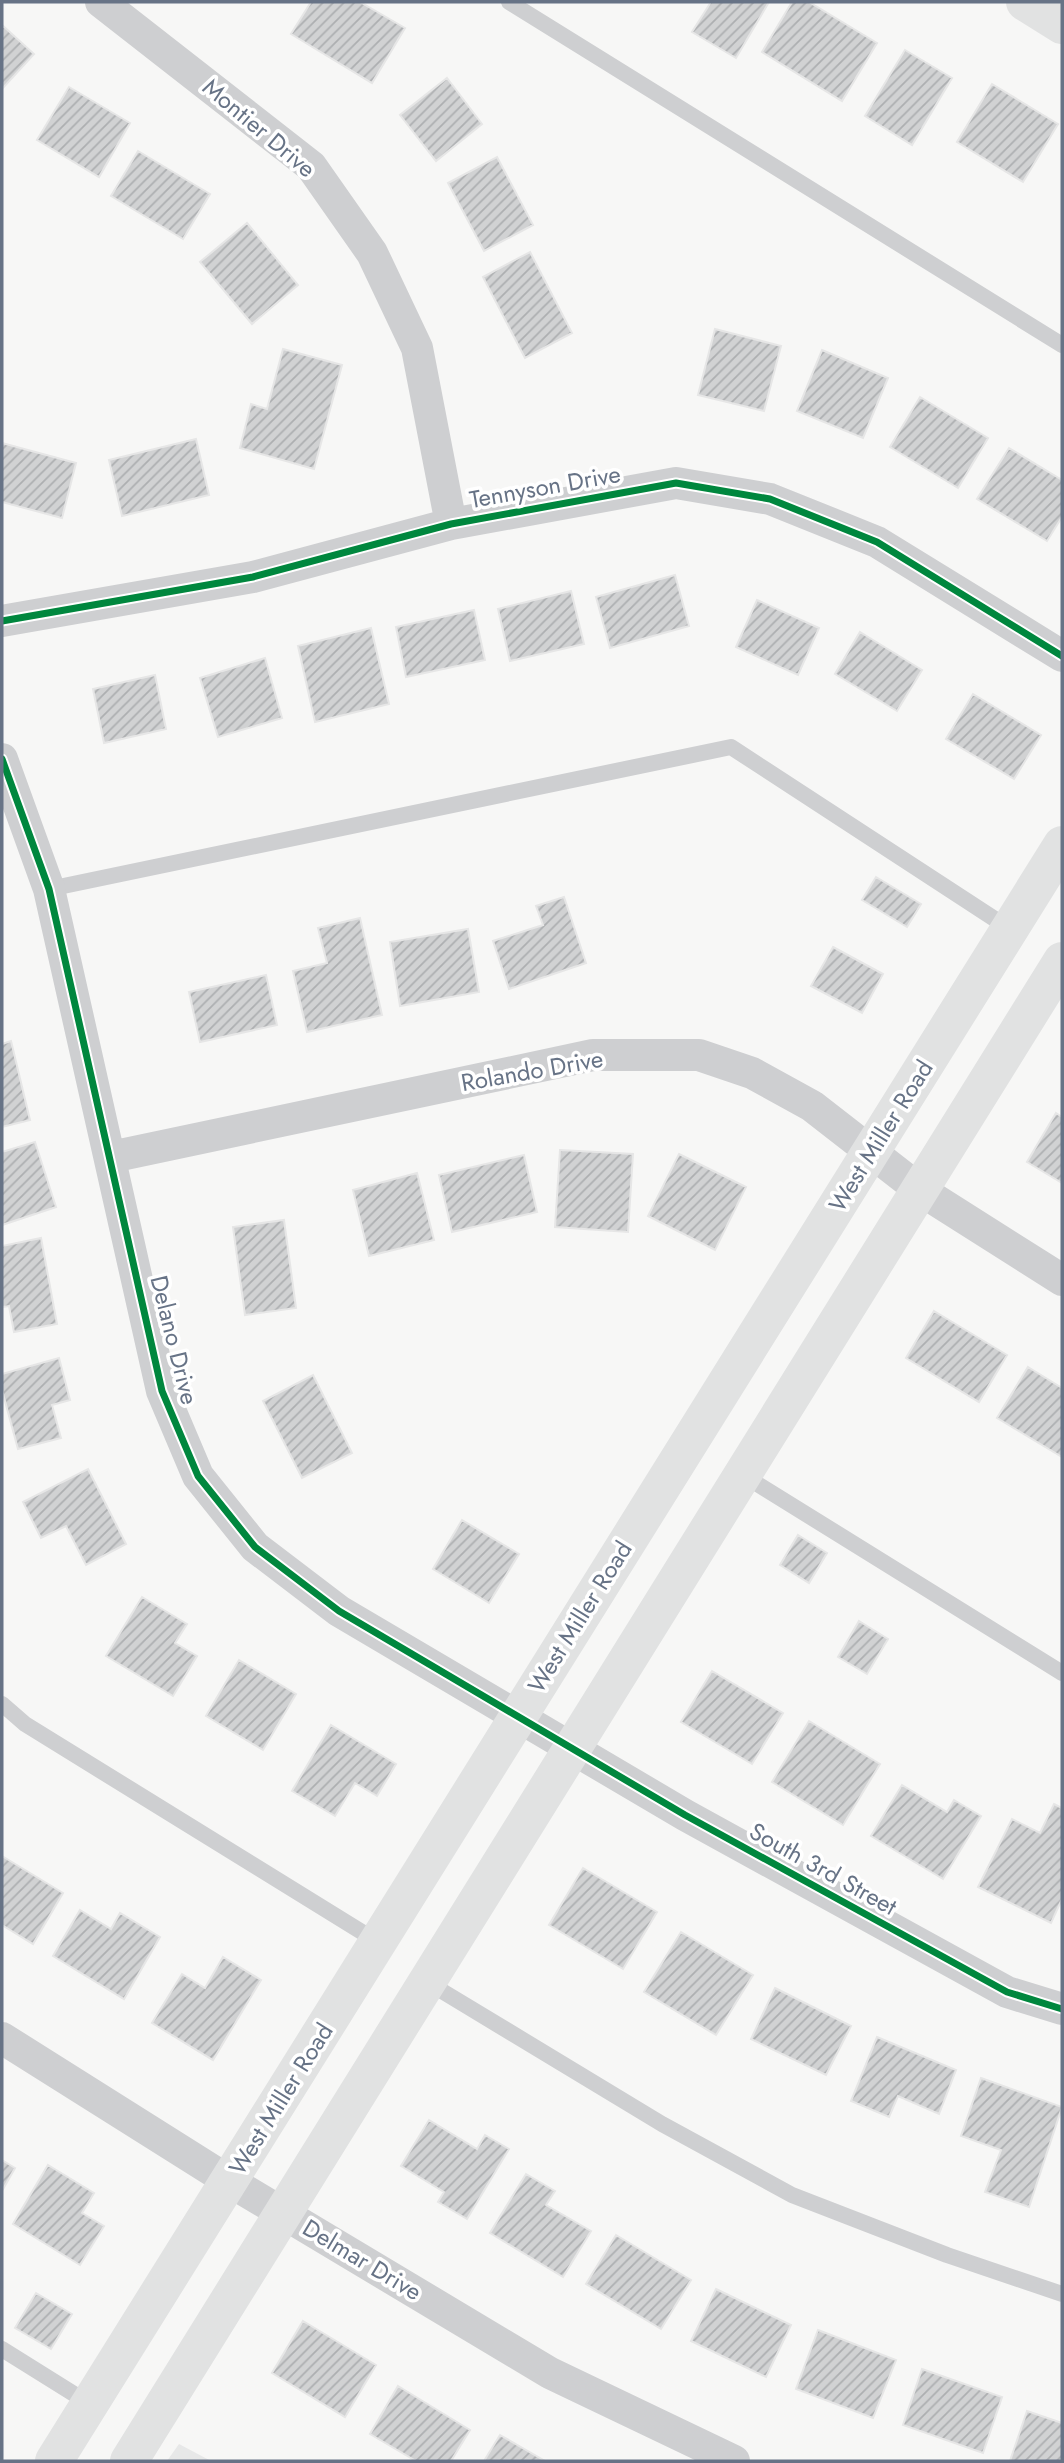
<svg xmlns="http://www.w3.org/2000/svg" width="1064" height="2463" viewBox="0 0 1064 2463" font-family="Jost,sans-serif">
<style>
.built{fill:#e7e8e8}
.building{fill:url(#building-hatch);stroke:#e6e6e6;stroke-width:2}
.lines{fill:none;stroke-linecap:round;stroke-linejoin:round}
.lane{stroke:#cecfd1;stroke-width:16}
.street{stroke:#cecfd1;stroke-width:32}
.secondary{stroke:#e1e2e2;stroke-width:38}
.cycleway-casing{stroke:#fff;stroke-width:11}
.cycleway{stroke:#00873e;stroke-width:7}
.labels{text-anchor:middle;stroke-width:7;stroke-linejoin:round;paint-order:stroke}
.street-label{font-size:24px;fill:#677386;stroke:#fff}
</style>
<defs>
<pattern id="building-hatch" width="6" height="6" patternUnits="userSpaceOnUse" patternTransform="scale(1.75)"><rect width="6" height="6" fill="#d1d2d3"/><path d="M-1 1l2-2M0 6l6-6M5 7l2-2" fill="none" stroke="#adafb1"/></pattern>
</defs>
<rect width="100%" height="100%" fill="#f7f7f6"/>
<!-- built -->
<path class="built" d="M179 2444 211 2461H167Z"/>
<!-- building -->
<path class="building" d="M311 2H360L405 28 372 83 291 34Z
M711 2H769L736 58 692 32Z
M792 2H809L877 43 842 101 762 52Z
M2 25 34 54 2 89Z
M905 50 952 78 912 145 865 116Z
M447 78 482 124 436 161 400 115Z
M992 84 1058 124 1023 182 957 142Z
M69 87 130 123 99 177 37 140Z
M138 151 210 194 183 239 111 196Z
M497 157 533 225 484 251 448 183Z
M247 223 298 285 252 324 200 262Z
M530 252 572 333 525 358 483 277Z
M715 329 781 346 764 411 698 395Z
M283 349 342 365 314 469 240 448 251 404 267 409Z
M822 350 888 378 863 438 797 411Z
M920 397 988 438 958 488 890 447Z
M196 439 209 495 122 516 109 460Z
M2 443 76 463 62 518 2 502Z
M1009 448 1062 480V517L1047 541 977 499Z
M675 575 689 626 610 648 596 597Z
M571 591 584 644 510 661 498 609Z
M757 600 819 628 798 675 736 647Z
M474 610 485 660 406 677 396 627Z
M371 628 389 704 315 722 298 646Z
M860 632 922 670 897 711 835 674Z
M265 658 282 718 218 737 200 678Z
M155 675 166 729 104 743 93 689Z
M973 694 1041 735 1014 779 946 739Z
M876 877 921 904 907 927 862 900Z
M564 897 586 963 509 989 493 941 543 925 536 906Z
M360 918 382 1015 307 1032 293 971 327 963 318 928Z
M468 929 479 992 400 1006 390 942Z
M833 947 883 974 862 1013 811 986Z
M266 975 277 1025 200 1042 189 992Z
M11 1041 30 1120 2 1127V1044Z
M1056 1113 1062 1117V1183L1027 1162Z
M35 1142 56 1207 2 1225V1152Z
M560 1150 633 1154 628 1232 555 1227Z
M679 1154 746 1187 715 1250 648 1216Z
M524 1155 537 1212 452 1232 439 1175Z
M417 1173 434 1240 369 1256 353 1190Z
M284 1220 296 1308 245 1315 233 1227Z
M41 1238 57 1324 14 1332 9 1306 2 1307V1246Z
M934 1311 1007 1355 979 1402 906 1358Z
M59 1358 70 1400 52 1405 61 1438 18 1449 2 1390V1374Z
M1028 1367 1062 1388V1457L997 1418Z
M313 1375 352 1453 302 1478 263 1401Z
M88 1469 126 1544 86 1565 66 1526 41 1538 23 1502Z
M462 1520 519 1554 489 1603 433 1569Z
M798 1535 827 1553 809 1583 780 1565Z
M142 1597 187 1624 175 1643 197 1656 173 1696 106 1656Z
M859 1621 888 1639 867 1674 838 1657Z
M239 1660 296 1694 263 1750 206 1716Z
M712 1671 783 1713 752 1764 681 1722Z
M809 1721 880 1764 843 1825 772 1782Z
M331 1725 396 1764 377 1796 355 1783 335 1816 292 1791Z
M902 1785 947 1812 954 1800 981 1816 943 1879 871 1836Z
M1054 1804 1062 1808V1899L1051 1923 978 1887 1012 1819 1040 1833Z
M2 1856 63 1893 33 1944 2 1925Z
M583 1868 657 1912 623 1969 549 1925Z
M80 1910 111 1929 120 1913 160 1937 124 1999 53 1956Z
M681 1932 753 1975 716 2035 644 1992Z
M223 1957 261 1980 213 2060 152 2023 182 1974 205 1988Z
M775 1988 851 2026 826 2075 751 2039Z
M877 2037 956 2070 939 2114 898 2096 889 2117 851 2101Z
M981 2078 1062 2107 1029 2207 985 2192 1001 2150 961 2136Z
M429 2120 477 2149 485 2135 509 2149 467 2219 438 2202 444 2192 401 2166Z
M2 2160 15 2168 2 2191Z
M48 2165 94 2193 82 2213 104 2226 80 2265 13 2224Z
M526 2174 555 2191 546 2205 591 2231 563 2277 490 2233Z
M616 2235 691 2280 661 2329 586 2284Z
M716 2289 791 2325 766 2377 691 2341Z
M36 2293 72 2314 51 2349 15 2328Z
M303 2321 376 2365 345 2417 272 2373Z
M818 2330 896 2360 873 2418 796 2389Z
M922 2369 1002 2397 983 2453 903 2425Z
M398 2386 470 2430 451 2461H416L370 2434Z
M1027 2411 1062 2423V2461H1010Z
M500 2435 545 2461H484Z"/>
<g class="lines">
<!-- lane -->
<path class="lane" d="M509 2 1062 345
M49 889 731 747 1010 929
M743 1475 1062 1673
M2 1704 25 1724 378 1942
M427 1982 662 2124 792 2195 947 2255 1062 2294
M2 2349 90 2404"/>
<!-- street -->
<path class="street" d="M101 2 311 166 372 253 417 348 451 524
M2 621 253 577 451 524 676 483 770 499 877 542 1062 656
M2 759 49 889 162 1391 198 1476 255 1547 339 1611 685 1815 1007 1992 1062 2009
M111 1157 593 1055H699L752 1073 812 1106 920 1190 1062 1280
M2 2038 229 2181 550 2373 734 2461"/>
<!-- secondary -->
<path class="secondary" d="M1025 2 1062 25
M54 2461 1062 845
M129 2461 1062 961"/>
<!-- cycleway casing -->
<g class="cycleway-casing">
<path id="cycleway" d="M2 621 253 577 451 524 676 483 770 499 877 542 1062 656
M2 759 49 889 162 1391 198 1476 255 1547 339 1611 685 1815 1007 1992 1062 2009"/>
</g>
<!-- cycleway -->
<use href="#cycleway" class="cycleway"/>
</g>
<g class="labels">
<!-- street labels -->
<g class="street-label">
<text transform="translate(259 128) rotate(40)" y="8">Montier Drive</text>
<text transform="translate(545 487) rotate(-10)" y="8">Tennyson Drive</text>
<text transform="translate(532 1071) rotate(-10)" y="8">Rolando Drive</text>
<text transform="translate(881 1136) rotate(-58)" y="8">West Miller Road</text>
<text transform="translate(174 1340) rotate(76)" y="8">Delano Drive</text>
<text transform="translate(580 1617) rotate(-58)" y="8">West Miller Road</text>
<text transform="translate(823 1869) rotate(29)" y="8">South 3rd Street</text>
<text transform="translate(281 2099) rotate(-58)" y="8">West Miller Road</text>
<text transform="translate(362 2260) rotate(31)" y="8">Delmar Drive</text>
</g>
</g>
<!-- border -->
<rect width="1064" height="2463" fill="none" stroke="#677386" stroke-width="7"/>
</svg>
